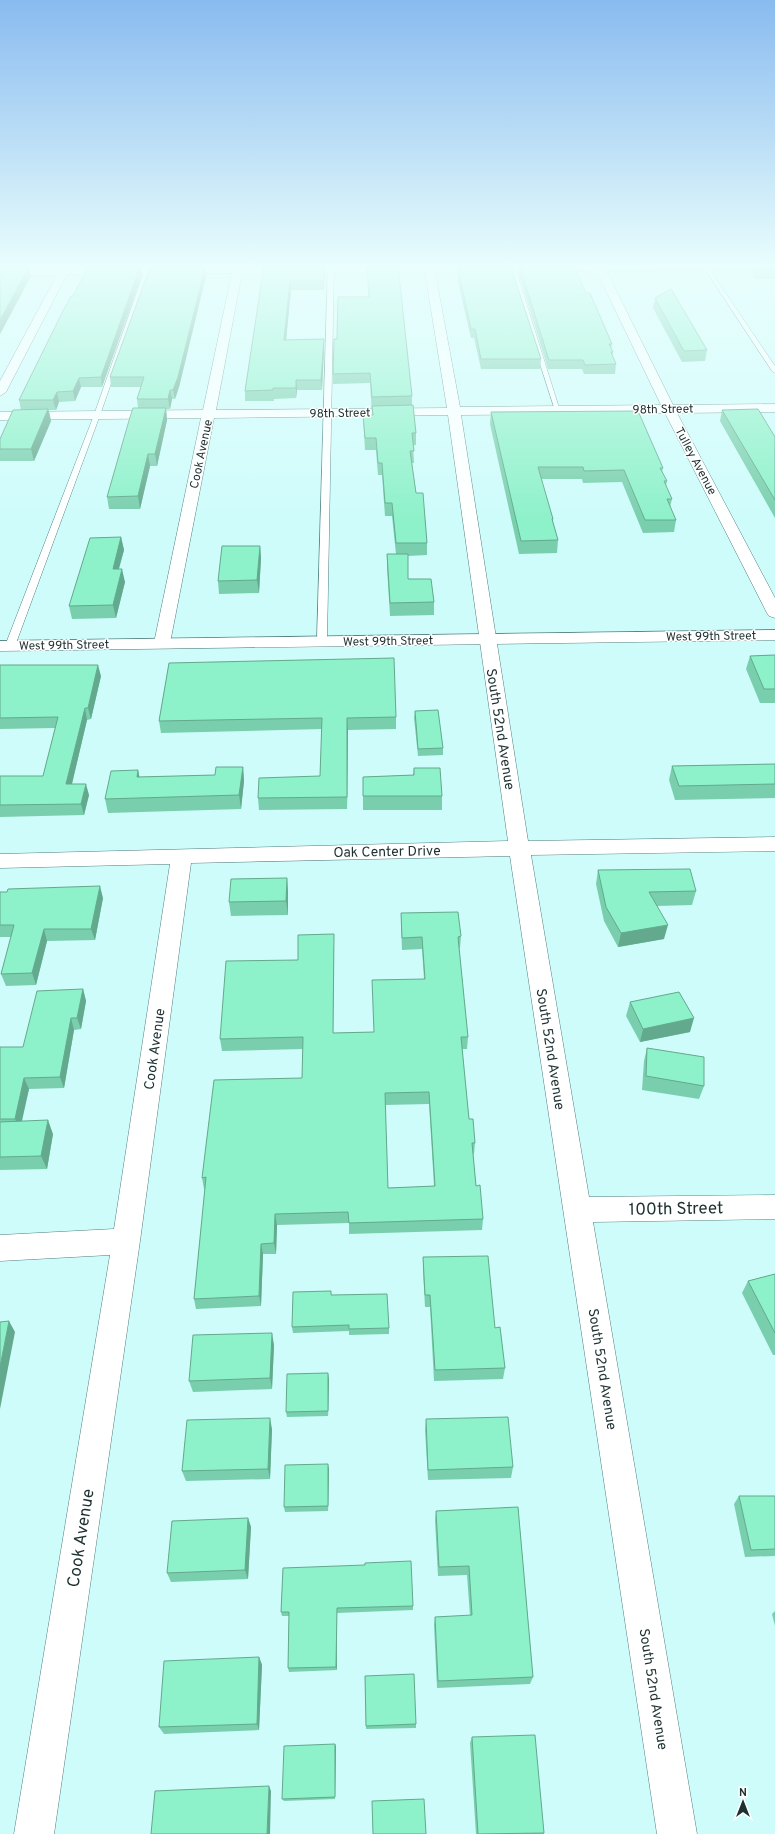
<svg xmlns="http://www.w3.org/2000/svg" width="775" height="1834" viewBox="0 0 775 1834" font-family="Overpass,sans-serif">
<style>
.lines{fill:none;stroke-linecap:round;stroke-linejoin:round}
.lane-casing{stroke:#537e7e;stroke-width:1}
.street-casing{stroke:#537e7e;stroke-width:1}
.secondary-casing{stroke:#537e7e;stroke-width:1}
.lane{fill:#fff;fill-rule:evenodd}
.street{fill:#fff;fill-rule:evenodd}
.secondary{fill:#fff;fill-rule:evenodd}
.wall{fill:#79cfad;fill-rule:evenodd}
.shaded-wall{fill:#63a98d}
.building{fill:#8df1c9;stroke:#63a98d;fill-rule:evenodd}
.labels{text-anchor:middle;stroke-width:3;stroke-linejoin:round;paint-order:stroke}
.far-street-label{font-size:12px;fill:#1e3030;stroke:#fff}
.street-label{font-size:14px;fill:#1e3030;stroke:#fff}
.near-street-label{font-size:17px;fill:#1e3030;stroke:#fff}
</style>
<rect width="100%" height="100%" fill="#cefcfb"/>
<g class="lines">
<!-- lane casing -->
<g class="lane-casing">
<path id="lane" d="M147 264H153L100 415 15 646 13 648H7L5 646 94 415Z
M328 264H334L327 642 322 645 317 642Z
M508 264H514L560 411 555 410Z
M703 266H707L775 366V373L772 371Z"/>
</g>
<!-- street casing -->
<g class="street-casing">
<path id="street" d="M63 264H73L71 268 233 267 234 264H244L243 267 424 266V264H434V266L775 264V269L606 270 673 405 775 404V412L677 413 775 598V618L769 616 767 613 665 413 461 415 528 841 775 837V851L531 855 589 1197 775 1195V1219L593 1222 697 1834H657L510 856 191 863 140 1241 54 1834H14L110 1255 0 1261V1235L114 1229 170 864 0 868V854L508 841 448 415 214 418 170 643 168 647 162 648 156 647 154 643 201 418 0 420V412L203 410 232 273 67 274 6 392 0 396V381L57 275H0V269H61ZM596 270 661 405 460 407 435 272ZM425 272 447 408 216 410 242 273Z"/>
</g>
<!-- secondary casing -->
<g class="secondary-casing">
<path id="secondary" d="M775 630V640L0 651V641Z"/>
</g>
<!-- lane -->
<use href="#lane" class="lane"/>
<!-- street -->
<use href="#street" class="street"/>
<!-- secondary -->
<use href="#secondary" class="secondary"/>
</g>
<!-- wall -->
<path class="wall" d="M0 264H38L36 268H29L31 276 0 334Z
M93 264H146L145 266H94Z
M153 264H206L205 266H154Z
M265 264H326L325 265 324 290H291L286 340 324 339V349L322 390H297L296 398 274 399V401H245V391Z
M367 264H397V265H367Z
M456 264H510L541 359 540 369H481L474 338H471L458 283V265L484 264Z
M519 264 586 293 612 344 611 350 613 352 612 356 616 364 615 374H584L582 369H548L518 272Z
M751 264H775V279H756L750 271Z
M367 265 412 396V405L416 433V445H413L414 463H412L416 493 427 543V555L408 556V579L434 602V615L390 616 387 567V554H396L392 516H385L382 475H378L376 450H365L363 415H372L370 383 333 384V374L337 339 369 297Z
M205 268 206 276 179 387 175 399H172L170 409H166L167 420 157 466H150L140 509H109L107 497 138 408 137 399 141 387H111L110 377Z
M142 275 102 387H81L75 401 59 402 56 410H49L51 421 34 461H0V439L21 410 19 400 73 296Z
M655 298 707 350 705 361 682 362 653 308Z
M722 410 775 437V518L720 421Z
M491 412 663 468 662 472 667 481 666 486 672 499 670 507 676 520 674 532 643 533 622 482 583 483 582 479H541L553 519V523L558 540 557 553 519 554 490 424Z
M121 537 124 550 119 569 125 582 116 618 72 619 69 606Z
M260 546 261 558 259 593 219 594 218 581Z
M775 655V703H760L746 669 750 656Z
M169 663 396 717V729L348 730 347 809 259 810 258 798 320 776 322 729 161 733 159 721Z
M0 665 101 676 91 719 87 720 72 784 89 795 84 815 0 817V776H43L55 728 0 729Z
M415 711 443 748V755L418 756 414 718Z
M775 764V798L675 800 669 780 672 766Z
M243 767 244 781 241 809 108 813 105 799 138 770 139 777 215 775Z
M414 768 442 796V810H363V777L413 775Z
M598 870 696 891 692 905 657 906 664 939 618 947 604 921 596 884Z
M287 878 288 892V915L231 916 229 902Z
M0 892 103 898 95 940 47 941 36 985 6 986 1 974 11 937H0Z
M401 913 461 936 460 948H459L468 1037 467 1049H462L469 1119 475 1143 474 1154H473L476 1186 483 1219 482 1230 349 1234V1223L277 1225 276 1254H263L261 1306 196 1309 194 1299 205 1189H204L202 1178 302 1078 303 1049 222 1051 220 1039 298 960 334 946 333 1033 374 1032 424 979 422 949 402 950 401 925ZM429 1104 434 1186 388 1188 385 1105Z
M83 989 86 1001 81 1029 74 1030 64 1088 29 1089 21 1121 53 1134 47 1169 0 1170V1047H23Z
M630 1002 690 1032 640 1042 626 1016Z
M647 1048 704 1086 699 1099 642 1090 644 1061Z
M423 1257 495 1328 505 1368 503 1379 434 1381 430 1307H425L423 1270Z
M775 1274V1355H773L742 1293 748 1281Z
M331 1295 389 1328V1334L349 1335V1331L293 1333 292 1327Z
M274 1345 272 1389 193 1392 189 1381Z
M329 1379 328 1416 287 1417 286 1412Z
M426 1419 513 1467 511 1478 428 1480 425 1430Z
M272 1429 270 1479 186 1481 182 1471Z
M329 1469 328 1511 285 1512 284 1507Z
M739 1496H775V1556L745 1557 734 1504Z
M518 1507 533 1677 530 1684 437 1688 434 1625 435 1617 470 1616 467 1575 438 1576 435 1520 436 1511Z
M248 1518 251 1527 248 1579 171 1582 167 1573Z
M283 1568 413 1606V1610L337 1613V1670L289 1672 288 1668 289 1616H282L281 1612Z
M775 1611V1626L772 1614Z
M259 1657 262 1665 259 1730 164 1734 159 1727Z
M365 1676 416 1724V1728L366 1729Z
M472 1737 544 1833V1834H476L470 1743Z
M335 1744 336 1747 335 1799 284 1801 282 1799Z"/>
<!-- shaded-wall -->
<path class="shaded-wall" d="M325 265V274L324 290V281Z
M140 266 142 275 102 387 101 377Z
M29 267 31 276 0 334V320Z
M205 268 206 276 179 387 175 399 173 390Z
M290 281 291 290 285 350 284 340Z
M324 339V349L322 390 321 380Z
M79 378 81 387 75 401 73 391Z
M296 380 297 390 296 398Z
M170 390 172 399 170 409 168 399Z
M57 392 59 402 56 410 53 400Z
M166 408 167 420 157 466 155 454Z
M48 409 51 421 34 461 31 449Z
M148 454 150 466 140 509 138 496Z
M121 537 124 550 115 582 113 569Z
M260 546 261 558 259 593 257 580Z
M122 569 125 582 116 618 113 605Z
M98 665 101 676 91 719 88 708Z
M85 708 87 720 69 796 66 784Z
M347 718 348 730 347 809Z
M243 767 244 781 241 809 239 795Z
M138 770 141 784 137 777Z
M86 784 89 795 84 815 81 804Z
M287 878 288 892V915L286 901Z
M100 886 103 898 95 940 91 929Z
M668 925 664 939 618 947 621 933Z
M44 929 47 941 36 985 32 973Z
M334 934V946L333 1045V1033Z
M83 989 86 1001 81 1029 77 1018Z
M71 1018 74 1030 64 1088 60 1077Z
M694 1018 690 1032 640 1042 643 1029Z
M24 1078 29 1089 20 1130 15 1119Z
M48 1120 53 1134 47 1169 41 1156Z
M275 1214 277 1225 276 1254 274 1243Z
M261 1244 263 1254 261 1306 259 1296Z
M9 1321 15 1332 0 1409V1367Z
M272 1333 274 1345 272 1389 270 1378Z
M328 1373 329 1379 328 1416Z
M270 1418 272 1429 270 1479 268 1469Z
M328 1464 329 1469 328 1511Z
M248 1518 251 1527 248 1579 245 1570Z
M337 1608V1670L336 1667Z
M259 1657 262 1665 259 1730 257 1724Z
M335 1744 336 1747 335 1799Z
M269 1786 271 1791 270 1834H267Z"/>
<!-- building -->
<path class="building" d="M510 264 541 359H481L475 329H471L459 274H460L458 265Z
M519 264H570L572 267H574L586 293H590L612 344H609L613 352H611L616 364 585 365 583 360H549Z
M754 264H775V269H758Z
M264 265H325L324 281H290L284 340 324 339 321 380H296V388H273V390L245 391Z
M367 265H398L412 396 372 397 370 373 333 374 334 339H337L338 297H369Z
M140 266 101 377 79 378 73 391 57 392 53 400H19L61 315 71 296H73L88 267Z
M0 267H29L0 320Z
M150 267 205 268 178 377 173 390H170L168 399H137L144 377H110Z
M671 289 707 350 684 351 655 298Z
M413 405 416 433H412L414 451H410L416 493H423L427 543H396L392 503H385L382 463H378L376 438H365L363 415H373L372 406Z
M133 408H166L155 454H148L138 496 107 497 130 417Z
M48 409 31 449H0V439L13 410Z
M758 409 775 437V500L722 410Z
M638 411 663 468H660L667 481H664L672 499H667L676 520H645L624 470 584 471 583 467H538L553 519H552L558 540 521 541 491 412Z
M121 537 113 569H122L113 605 69 606 90 538Z
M222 546H260L257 580 218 581Z
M387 554H408V579H431L434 602 390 603Z
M775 655V689H764L750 656Z
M394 658 396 717 347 718V797L258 798 259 778 320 776 322 718 159 721 169 663Z
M0 665H98L88 708H85L66 784H86L81 804 0 805V776H43L58 717 0 718Z
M438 710 443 748 418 749 415 711Z
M775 764V784L679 786 672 766Z
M216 767H243L239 795 105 799 111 771 138 770 137 777 215 775Z
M414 768H440L442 796H363V777L414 775Z
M690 869 696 891 649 892 668 925 621 933 606 907 598 870Z
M287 878 286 901 229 902 231 879Z
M100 886 91 929H44L32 973 1 974 14 925H0V892H7L8 889Z
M458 912 461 936 458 937 468 1037H461L469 1119H473L475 1143H472L476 1186 480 1185 483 1219 349 1223 348 1212 275 1214 274 1243 261 1244 259 1296 194 1299 206 1177 202 1178 214 1080 302 1078 303 1037 220 1039 226 961 298 960V935L334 934 333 1033 374 1032 372 980 425 979 422 937 402 938 401 913ZM429 1092 435 1186 388 1188 385 1093Z
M83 989 77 1018H71L60 1077 24 1078 15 1119H0V1047H23L37 991Z
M679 992 694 1018 643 1029 630 1002Z
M647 1048 704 1057V1086L646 1076Z
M48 1120 41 1156 0 1157V1122Z
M488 1256 495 1328 500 1327 505 1368 435 1370 430 1295H425L423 1257Z
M775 1274V1333L748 1281Z
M331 1291V1295L387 1294 389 1328 349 1329V1325L292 1327 293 1292Z
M9 1321 0 1367V1322Z
M272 1333 270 1378 189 1381 193 1335Z
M328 1373V1411L286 1412 287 1374Z
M508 1417 513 1467 428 1470 426 1419Z
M270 1418 268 1469 182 1471 187 1420Z
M328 1464V1506L284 1507 285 1465Z
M739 1496H775V1549L751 1550Z
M518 1507 533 1677 438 1681 435 1617 472 1615 469 1566 439 1567 436 1511Z
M248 1518 245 1570 167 1573 172 1521Z
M411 1561 413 1606 337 1608 336 1667 288 1668 289 1612H281L283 1568 365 1565V1563Z
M259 1657 257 1724 159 1727 164 1661Z
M414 1674 416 1724 366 1726 365 1676Z
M535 1735 544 1833 478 1834 472 1737Z
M335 1744V1797L282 1799 284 1746Z
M269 1786 267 1834H151L155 1791Z
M424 1799 426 1834H373L372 1801Z"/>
<!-- sky -->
<linearGradient id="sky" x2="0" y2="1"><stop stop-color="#89bbef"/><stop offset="0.51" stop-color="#e9fefd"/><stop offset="1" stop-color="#e9fefd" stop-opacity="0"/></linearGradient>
<rect width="775" height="521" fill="url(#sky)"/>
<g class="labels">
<!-- far-street labels -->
<g class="far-street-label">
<text transform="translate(663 409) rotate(-1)" y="4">98th Street</text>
<text transform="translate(340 413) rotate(-1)" y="4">98th Street</text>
<text transform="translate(201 454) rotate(-78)" y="4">Cook Avenue</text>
<text transform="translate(696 461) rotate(62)" y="4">Tulley Avenue</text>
<text transform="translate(711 636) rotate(-1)" y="4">West 99th Street</text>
<text transform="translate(388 641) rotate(-1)" y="4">West 99th Street</text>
<text transform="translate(64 645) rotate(-1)" y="4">West 99th Street</text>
</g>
<!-- street labels -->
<g class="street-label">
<text transform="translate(501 729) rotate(81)" y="5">South 52nd Avenue</text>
<text transform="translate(387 851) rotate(-1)" y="5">Oak Center Drive</text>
<text transform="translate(154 1049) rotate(-82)" y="5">Cook Avenue</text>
<text transform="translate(551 1049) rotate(81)" y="5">South 52nd Avenue</text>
<text transform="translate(603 1369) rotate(81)" y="5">South 52nd Avenue</text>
<text transform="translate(654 1689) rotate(81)" y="5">South 52nd Avenue</text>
</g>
<!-- near-street labels -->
<g class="near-street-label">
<text transform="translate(676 1208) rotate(-1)" y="6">100th Street</text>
<text transform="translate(80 1538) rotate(-81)" y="6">Cook Avenue</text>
</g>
</g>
<!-- north arrow -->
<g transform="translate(743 1802)" stroke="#ffffff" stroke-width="3" paint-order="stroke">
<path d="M0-3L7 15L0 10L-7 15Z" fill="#1e3030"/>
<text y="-6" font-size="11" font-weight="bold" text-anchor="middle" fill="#1e3030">N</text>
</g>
</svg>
